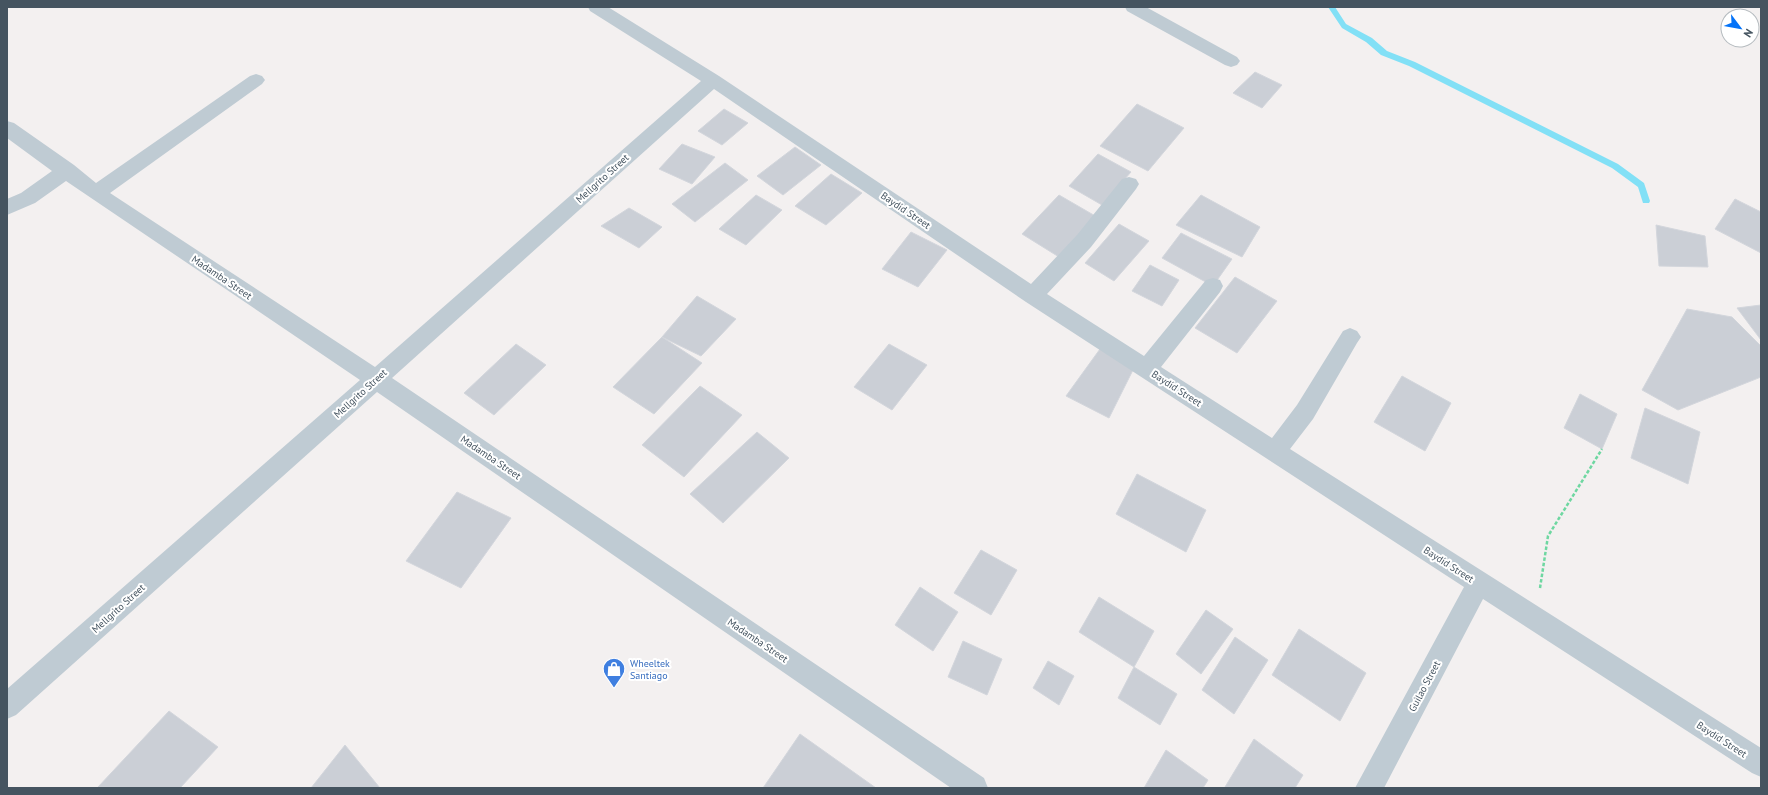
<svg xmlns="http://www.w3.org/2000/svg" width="1768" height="795" viewBox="0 0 1768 795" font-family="'PT Sans',sans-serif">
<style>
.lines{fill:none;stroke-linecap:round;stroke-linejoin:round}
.stream{fill:#82e0f6;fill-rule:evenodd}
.building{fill:#cbcfd6;stroke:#d3d6dc}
.path{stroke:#6ed7a1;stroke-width:2.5;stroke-dasharray:3.5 2;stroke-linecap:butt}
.minor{fill:#bfcbd3;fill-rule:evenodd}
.labels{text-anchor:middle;stroke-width:4;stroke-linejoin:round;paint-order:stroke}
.street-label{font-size:10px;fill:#455460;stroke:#fff}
.shop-label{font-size:10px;fill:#366cbe;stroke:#fff;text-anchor:start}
</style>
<rect width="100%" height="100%" fill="#f3f0f0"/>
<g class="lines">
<!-- stream -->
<path class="stream" d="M1328 7H1335L1346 24 1372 38 1387 51 1415 62 1618 164 1644 183 1650 201 1649 203H1643L1638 187 1612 168 1409 66 1381 55 1366 42 1342 28Z"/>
</g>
<!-- building -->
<path class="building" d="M1255 72 1282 85 1262 108 1233 93Z
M1137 104 1184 128 1148 171 1100 146Z
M724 109 748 123 722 145 698 131Z
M682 144 715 157 692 184 659 169Z
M795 147 821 165 783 195 757 176Z
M1098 154 1131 172 1102 205 1069 186Z
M725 163 748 180 695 222 672 204Z
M831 174 862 193 826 225 795 206Z
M756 195 782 210 746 245 719 229Z
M1059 195 1097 217 1059 257 1022 234Z
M1201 195 1260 227 1242 257 1176 225Z
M1735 199 1761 212V253L1715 229Z
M629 208 662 227 639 248 601 226Z
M1119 224 1149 241 1114 281 1085 263Z
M1656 225 1705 236 1708 267 1659 266Z
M911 232 947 250 918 287 882 269Z
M1181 233 1232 259 1213 286 1162 258Z
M1150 265 1179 280 1162 306 1132 291Z
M1235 277 1277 301 1237 353 1195 328Z
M697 296 736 319 701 356 662 337Z
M1761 305V340L1737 308Z
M1687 309 1732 317 1761 346V377L1678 410 1642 390Z
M662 337 702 363 654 414 613 387Z
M516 344 546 365 494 415 464 393Z
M889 344 927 365 892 410 854 387Z
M1100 349 1133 370 1109 418 1066 396Z
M1402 376 1451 403 1425 451 1374 422Z
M700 386 742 415 684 477 642 445Z
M1580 394 1617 414 1602 449 1564 428Z
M1645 408 1700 432 1688 484 1631 458Z
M757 432 789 458 723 523 690 494Z
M1137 474 1206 510 1186 552 1116 514Z
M457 492 511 518 461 588 406 561Z
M981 550 1017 570 991 615 954 593Z
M920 587 958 612 933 651 895 625Z
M1099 597 1154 631 1134 667 1079 632Z
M1206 610 1233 629 1201 674 1176 654Z
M1299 629 1366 673 1340 721 1272 675Z
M1235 637 1268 660 1234 714 1202 690Z
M963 641 1002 659 987 695 948 677Z
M1048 661 1074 676 1059 705 1033 688Z
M1134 667 1177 694 1160 725 1118 698Z
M169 711 218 747 180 788 98 787Z
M800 734 876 788H763Z
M1254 739 1303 775 1295 788 1225 787Z
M345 745 380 788H311Z
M1166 750 1208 780 1203 788H1144Z"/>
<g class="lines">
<!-- path -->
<path class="path" d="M1540 588 1548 536 1602 449"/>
<!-- minor -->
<path class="minor" d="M588 7H608L719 76 1031 284 1077 235 1122 179 1129 177 1136 179 1139 184 1136 189 1091 247 1047 294 1144 356 1206 280 1213 278 1220 280 1223 286 1220 292 1161 367 1272 438 1297 405 1343 331 1350 328 1357 331 1361 337 1357 343 1313 419 1290 449 1761 748V777L1752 773 1483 599 1384 788H1355L1464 587 1026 302 714 89 392 378 984 778 988 788H951L377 392 16 715 7 719V689L360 380 66 181 35 203 7 215V199L21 193 52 171 7 138V121L14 123 74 165 96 183 250 76 256 74 262 76 265 80 262 84 110 193 375 367 701 81 590 11Z
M1125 7H1146L1237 57 1240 61 1237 65 1231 67 1225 65 1127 11Z"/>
</g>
<!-- icons -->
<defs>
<g id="shop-pin" transform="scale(1.15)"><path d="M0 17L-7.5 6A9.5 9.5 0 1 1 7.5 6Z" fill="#3f7fe0" stroke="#fff"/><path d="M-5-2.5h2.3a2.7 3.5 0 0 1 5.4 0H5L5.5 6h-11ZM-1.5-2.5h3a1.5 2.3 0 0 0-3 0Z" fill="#fff"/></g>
</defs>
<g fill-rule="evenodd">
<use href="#shop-pin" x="614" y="669"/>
</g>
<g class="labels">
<!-- street labels -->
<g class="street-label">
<text transform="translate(602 178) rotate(-42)" y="4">Mellgrito Street</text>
<text transform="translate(906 210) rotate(34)" y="4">Baydid Street</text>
<text transform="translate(222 277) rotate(34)" y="4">Madamba Street</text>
<text transform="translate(1177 388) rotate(33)" y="4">Baydid Street</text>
<text transform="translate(360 393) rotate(-42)" y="4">Mellgrito Street</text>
<text transform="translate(491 457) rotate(34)" y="4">Madamba Street</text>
<text transform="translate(1449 564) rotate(33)" y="4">Baydid Street</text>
<text transform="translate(118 608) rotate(-42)" y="4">Mellgrito Street</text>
<text transform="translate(758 640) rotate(34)" y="4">Madamba Street</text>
<text transform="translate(1424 686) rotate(-62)" y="4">Guilao Street</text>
<text transform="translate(1722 739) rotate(33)" y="4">Baydid Street</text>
</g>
<!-- shop labels -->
<g class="shop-label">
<text x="630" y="667">Wheeltek<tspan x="630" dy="12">Santiago</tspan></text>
</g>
</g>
<!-- border -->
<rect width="1768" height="795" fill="none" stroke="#455460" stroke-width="16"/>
<!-- north arrow -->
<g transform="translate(1740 28) rotate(122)"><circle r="19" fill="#ffffff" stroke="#b5bbbf"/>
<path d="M0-3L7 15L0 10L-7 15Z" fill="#0473f8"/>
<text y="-6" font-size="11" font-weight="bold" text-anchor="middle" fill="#455460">N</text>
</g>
</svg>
